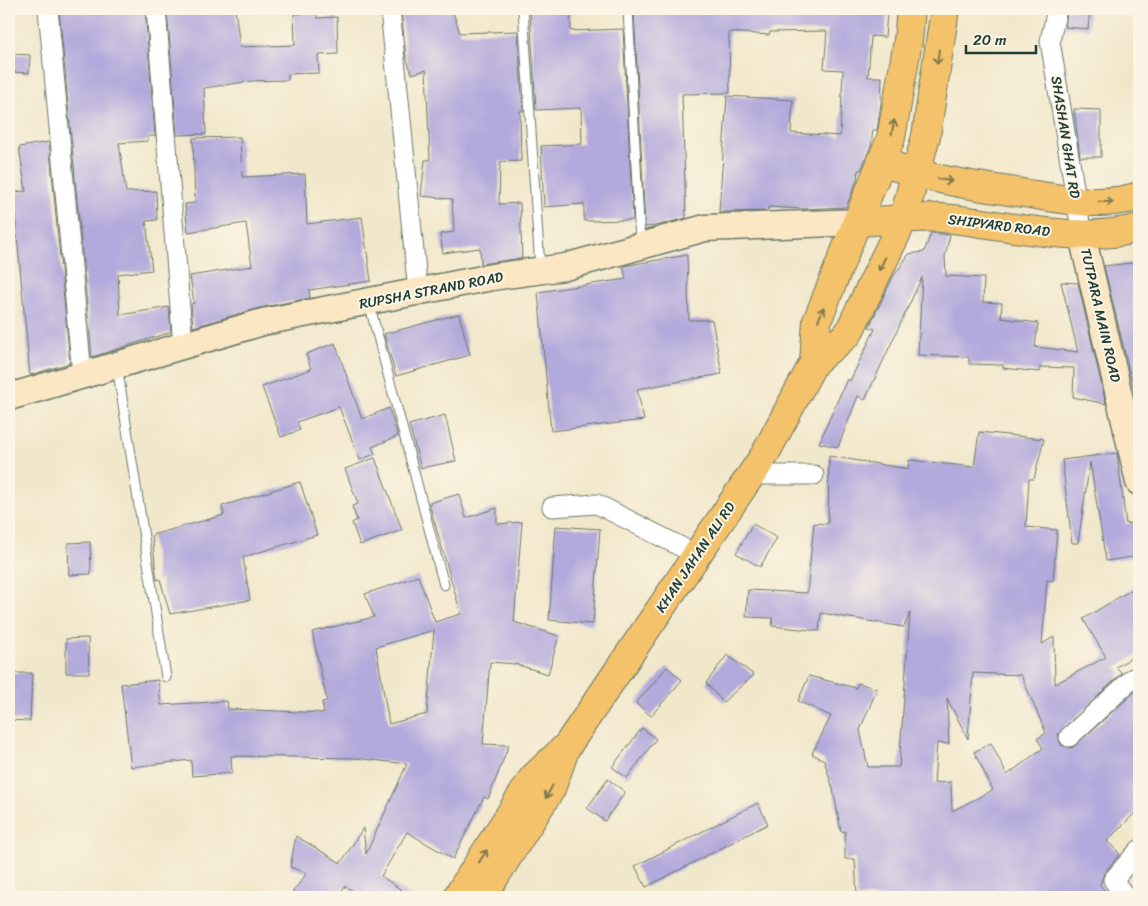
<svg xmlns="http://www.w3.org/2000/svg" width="1148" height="906" viewBox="0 0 1148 906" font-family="Sriracha,sans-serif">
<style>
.building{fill:#b2a9dc;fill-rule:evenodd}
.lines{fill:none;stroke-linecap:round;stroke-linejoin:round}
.lane-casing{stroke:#687869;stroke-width:11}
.street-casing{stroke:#687869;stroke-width:21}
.secondary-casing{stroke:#687869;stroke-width:29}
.primary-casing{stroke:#687869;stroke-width:30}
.highway-casing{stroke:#687869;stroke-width:30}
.lane{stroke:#fff;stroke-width:9}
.street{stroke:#fff;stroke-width:19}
.secondary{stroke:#fbe7c3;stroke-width:26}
.primary{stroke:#f4c26a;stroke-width:28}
.highway{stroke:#f4c26a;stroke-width:28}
.oneway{stroke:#7f794c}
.labels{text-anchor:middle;stroke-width:4;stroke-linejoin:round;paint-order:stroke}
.street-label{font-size:14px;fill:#1f3d34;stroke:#fcf5e5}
</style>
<rect width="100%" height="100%" fill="#fcf5e5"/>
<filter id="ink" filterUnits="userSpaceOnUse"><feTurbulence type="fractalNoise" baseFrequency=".02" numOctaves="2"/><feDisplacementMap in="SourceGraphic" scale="10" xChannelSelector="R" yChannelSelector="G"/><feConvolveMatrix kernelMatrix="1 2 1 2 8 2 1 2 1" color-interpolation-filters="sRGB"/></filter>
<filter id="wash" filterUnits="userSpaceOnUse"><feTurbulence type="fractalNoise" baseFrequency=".0096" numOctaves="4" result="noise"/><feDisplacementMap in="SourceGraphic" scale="20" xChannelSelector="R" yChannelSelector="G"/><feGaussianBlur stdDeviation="1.12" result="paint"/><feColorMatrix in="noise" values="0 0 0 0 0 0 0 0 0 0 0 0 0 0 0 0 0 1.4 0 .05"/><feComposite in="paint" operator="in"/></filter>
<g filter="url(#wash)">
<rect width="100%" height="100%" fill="#f1e7cb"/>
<g id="blocks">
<!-- building -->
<path class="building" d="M59 9H145L155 136H148V141L119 143 126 192 156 191 157 220 146 221 152 270 118 274 120 315 169 307 171 332 92 357Z
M167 9H235L240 47 295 45 294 14 317 13V18L337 17 338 54 318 55 319 73 288 74V80L251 81 204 88 206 134 177 135Z
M401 9H452L460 33 518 31 523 111H520L521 161 500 162 499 204 520 203 522 258 481 264 480 248 443 253 440 234 454 232 452 199 421 196 425 160H430L426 70 412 74 406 57Z
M530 9H570L571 31 623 29 633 220 584 221V204L544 207 541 146 582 144 581 108 536 110Z
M634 9H729L795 14V9H843L887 14 885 37 871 36 868 77H882L881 103 877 130H873L871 145 861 170H858L857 180 846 207 802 209 768 207V211L719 212 727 96 793 100 791 133 840 136 843 70 824 69 827 31 770 32 769 35 729 32 730 93 682 94 686 218 655 226 645 227Z
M1068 9H1090L1088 29 1065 27Z
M9 54 30 55 29 73 9 72Z
M1074 109 1101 110V157H1080Z
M240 137 242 177 305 174 307 224 362 217 371 281 309 290 310 298 259 308 193 327 191 304 194 303 190 276 252 266 246 223 188 232 185 204 195 203 193 138Z
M49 142 70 363 30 375 13 192 26 191 19 147Z
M931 233 950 235 945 256 946 276 984 278 983 302 1002 303 1001 318 1038 323 1035 347 1078 352 1061 282 1078 283 1106 404 1073 397 1074 368 1040 367V372L1003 368V365L969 364V357L918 355 922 277 865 400 858 396 838 447 819 443 847 379 850 381 875 329 869 327 893 277 909 254 924 252Z
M687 255 689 320H712L722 374 637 389 644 420 551 431 538 292 626 279 623 266Z
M1139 262V411L1104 266Z
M459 314 470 355 396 376 384 334Z
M335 343 362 419 389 408 398 436 372 447 375 454 360 460 339 407 297 422 300 430 281 437 262 387 311 369 306 354Z
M445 415 456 461 421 468 409 425Z
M979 432 1044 439 1034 479H1029L1026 527 1057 530 1053 581 1047 580 1042 644 1054 637 1055 684 1106 657 1083 619 1139 585V653L1116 667 1122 673 1058 734 1061 745 1072 748 1137 690 1139 692V809L1107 841 1120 854 1104 873 1100 885 1112 897H857L855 859H845V831L841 832 833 789 824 760 812 754 831 716 798 701 809 676 856 688 858 683 877 689 860 730 868 767H899L910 613 904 627 821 613 819 631 772 626 773 618 746 617 748 590 807 593 814 523 828 524 829 456 908 469 909 460 974 467ZM973 673 1021 675 1046 733 1037 739 1043 748 1007 775 991 743 974 752 993 790 952 811 951 782 934 783 937 743 949 744 947 698 968 739Z
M1117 453 1126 524 1139 522V556L1106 561 1090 462 1078 543H1072L1062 460Z
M375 458 402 530 360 545 352 523 357 520 352 506 358 504 345 469Z
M300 482 317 535 243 557 250 600 170 614 160 579 157 580 152 535 224 515 222 506Z
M459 494 466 518 497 508V524L522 522 514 622 559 636 548 674 515 664 490 662 483 744 509 745 488 799 484 797 453 859 407 832 381 876 412 897H363L345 886 338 897H289L307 873 290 867 296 836 341 863 363 828 366 854 407 764 355 758 231 756 232 773 192 776 191 760 131 767 121 684 158 680 161 705 227 701 228 709 324 713 322 702 327 701 312 632 374 617 365 594 418 576 435 622 461 614 429 503ZM434 630 427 714 389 724 376 647Z
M753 524 777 538 760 567 736 553Z
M556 526 600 529 593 624 549 620Z
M90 542 91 574 69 575 68 543Z
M88 638 89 673H66V639Z
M727 655 754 675 723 702 706 683Z
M667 667 682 680 651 716 636 703Z
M11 673H32L30 721 9 720Z
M642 728 656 739 627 778 612 767Z
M608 779 625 792 605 821 587 808Z
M758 803 768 824 646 887 635 866Z"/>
</g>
</g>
<g filter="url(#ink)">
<use href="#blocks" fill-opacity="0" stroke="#687869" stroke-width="1"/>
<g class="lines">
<!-- lane casing -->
<g class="lane-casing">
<path id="lane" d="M523 9 540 268
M628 9 640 243
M369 303 444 585
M117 366 166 677"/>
</g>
<!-- street casing -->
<g class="street-casing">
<path id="street" d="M48 9 82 375
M156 9 183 345
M390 9 418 292
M1057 9 1050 41 1082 235
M751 475H814
M552 507 597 504 697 555
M1069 737 1133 678
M1126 897 1113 880 1139 850"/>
</g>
<!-- secondary casing -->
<g class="secondary-casing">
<path id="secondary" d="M1082 235 1139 482
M9 397 263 322 492 277 565 267 705 228 859 222"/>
</g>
<!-- primary casing -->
<g class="primary-casing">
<path id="primary" d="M882 162C927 179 974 186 1023 193 1061 199 1102 208 1139 196
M859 222C886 221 916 216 943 218 1007 224 1076 245 1139 228"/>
</g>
<!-- highway casing -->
<g class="highway-casing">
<path id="highway" d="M814 362 848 334 903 220 926 136 945 9
M457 897 533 778 567 746 764 456 814 362 817 321 891 138 908 41 911 9
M482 897 551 789 565 750"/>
</g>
<!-- lane -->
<use href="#lane" class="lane"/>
<!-- street -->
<use href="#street" class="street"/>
<!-- secondary -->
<use href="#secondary" class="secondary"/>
<!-- primary -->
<use href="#primary" class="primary"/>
<!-- highway -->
<use href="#highway" class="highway"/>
</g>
<!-- one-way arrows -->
<defs><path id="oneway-shaft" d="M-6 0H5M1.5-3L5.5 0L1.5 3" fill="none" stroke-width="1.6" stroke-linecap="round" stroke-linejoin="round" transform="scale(1.25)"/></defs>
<g class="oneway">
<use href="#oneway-shaft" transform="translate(938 57) rotate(98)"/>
<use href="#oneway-shaft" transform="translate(893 127) rotate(-80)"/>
<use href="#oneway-shaft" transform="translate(945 180) rotate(11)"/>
<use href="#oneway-shaft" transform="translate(1106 202) rotate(1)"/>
<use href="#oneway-shaft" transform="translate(882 264) rotate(116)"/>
<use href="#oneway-shaft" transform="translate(821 314) rotate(-68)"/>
<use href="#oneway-shaft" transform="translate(549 792) rotate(118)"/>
<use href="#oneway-shaft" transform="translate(483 856) rotate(-58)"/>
</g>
</g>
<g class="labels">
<!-- street labels -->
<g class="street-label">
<text transform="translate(1066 137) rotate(81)" y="5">SHASHAN GHAT RD</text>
<text transform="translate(999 225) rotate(7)" y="5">SHIPYARD ROAD</text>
<text transform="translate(431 290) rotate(-11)" y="5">RUPSHA STRAND ROAD</text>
<text transform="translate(1101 315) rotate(77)" y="5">TUTPARA MAIN ROAD</text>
<text transform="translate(695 557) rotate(-56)" y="5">KHAN JAHAN ALI RD</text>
</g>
</g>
<!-- margin -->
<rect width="1148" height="906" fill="none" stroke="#fcf5e5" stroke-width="30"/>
<!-- scale -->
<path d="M966 45v8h70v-8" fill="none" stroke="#1f3d34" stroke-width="2.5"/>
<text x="973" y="45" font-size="15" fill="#1f3d34" stroke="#fcf5e5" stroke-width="4" paint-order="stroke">20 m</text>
</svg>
